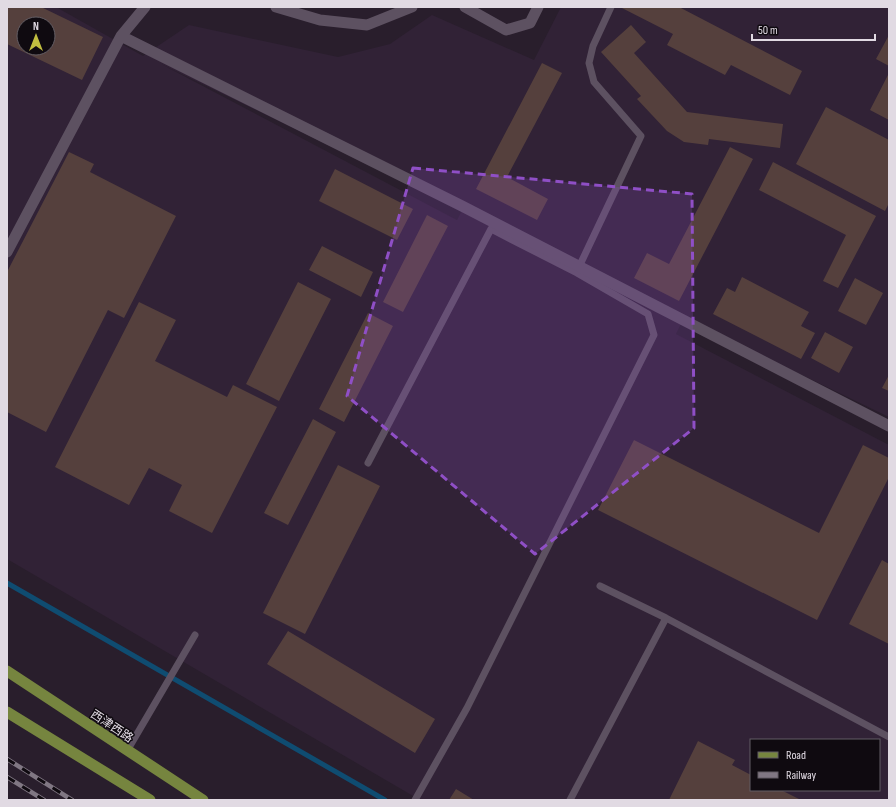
<svg xmlns="http://www.w3.org/2000/svg" width="896" height="807" viewBox="0 0 896 807" font-family="'Sofia Sans Condensed','Noto Sans SC',sans-serif">
<style>
.built{fill:#312236;fill-rule:evenodd}
.lines{fill:none;stroke-linecap:round;stroke-linejoin:round}
.stream{stroke:#0f4c71;stroke-width:5}
.building{fill:#55403d;fill-rule:evenodd}
.service{stroke:#5d5161;stroke-width:7}
.minor{stroke:#5d5161;stroke-width:11}
.primary{stroke:#76853f;stroke-width:11}
.rail-casing{stroke:#807783;stroke-width:4.5}
.rail{stroke:#0f0a10;stroke-width:3;stroke-dasharray:9;stroke-linecap:butt}
.marked{fill:#8f4fc6;fill-opacity:0.2;stroke:#8f4fc6;stroke-width:3;stroke-dasharray:8 5;stroke-linejoin:round}
.labels{text-anchor:middle;stroke-width:3;stroke-linejoin:round;paint-order:stroke}
.street-label{font-size:12px;fill:#e1dae3;stroke:#0f0a10}
</style>
<rect width="100%" height="100%" fill="#291e2c"/>
<!-- built -->
<path class="built" d="M7 7H56L143 56 189 25 338 57 390 44 432 15 534 60 561 7H889V417L684 318 676 334 889 445V800H420L7 559ZM24 24H48V48H24ZM161 64 462 210 457 220ZM751 740H879V790H751Z"/>
<g class="lines">
<!-- stream -->
<path class="stream" d="M7 583 385 800"/>
</g>
<!-- building -->
<path class="building" d="M8 7H41L103 37 82 80 7 44ZM24 24H48V48H24Z
M620 7H679L802 71 790 95 731 65 725 75 667 45 673 34Z
M631 25 646 42 634 53 687 112 783 124 780 148 709 139 708 145 684 142 667 131 637 99 641 96 601 52Z
M889 35V66L876 59Z
M542 63 562 73 507 177 548 199 537 220 476 189Z
M889 73V120L870 110Z
M826 107 889 140V203L885 211 796 164Z
M730 147 753 159 679 301 634 278 647 253 669 264Z
M69 152 94 164 90 172 176 216 124 318 108 310 46 432 7 412V272Z
M773 162 876 216 838 288 823 281 846 235 759 190Z
M335 169 413 209 397 240 319 201Z
M427 215 448 226 403 312 383 302Z
M322 246 373 272 361 297 309 270Z
M742 277 809 312 801 326 815 333 801 359 713 314 727 288 735 292Z
M855 278 883 293 866 325 838 311Z
M298 282 331 299 279 401 246 384Z
M139 302 176 320 155 361 227 397 233 385 277 407 212 533 169 511 182 485 149 468 129 505 55 467Z
M368 313 393 326 344 422 319 409Z
M825 332 853 347 839 373 811 358Z
M889 375V391L882 388Z
M313 419 336 432 288 525 264 513Z
M634 440 819 533 863 445 889 458V477L817 620 598 510Z
M338 465 380 486 305 634 263 613Z
M882 560 889 564V644L849 624Z
M288 631 435 719 415 753 267 664Z
M698 741 735 760 732 765 751 775V790H781L801 800H669Z
M456 789 474 800H449Z"/>
<g class="lines">
<!-- service -->
<path class="service" d="M578 269 641 136 594 82 589 63 593 46 611 7
M368 463 491 229 577 273 648 314 654 335 467 708 415 800
M600 586 666 618 889 737
M127 751 195 635
M570 800 666 618"/>
<!-- minor -->
<path class="minor" d="M276 7 320 20 367 25 412 7
M465 7 506 30 530 23 538 7
M121 36 462 206 889 426
M7 252 121 36 145 7"/>
<!-- primary -->
<path class="primary" d="M7 671 203 800
M7 712 150 800"/>
<!-- rail casing -->
<g class="rail-casing">
<path id="rail" d="M7 759 72 800
M7 777 44 800"/>
</g>
<!-- rail -->
<use href="#rail" class="rail"/>
</g>
<!-- marked area -->
<path class="marked" d="M413 168 692 194 694 428 535 554 347 396Z"/>
<g class="labels">
<!-- street labels -->
<g class="street-label">
<text transform="translate(112 726) rotate(34)" y="4">西津西路</text>
</g>
</g>
<!-- border -->
<rect width="896" height="807" fill="none" stroke="#e1dae3" stroke-width="16"/>
<!-- legend -->
<rect x="750" y="739" width="130" height="52" fill="#0f0a10" stroke="#635d64"/>
<rect x="758" y="752" width="20" height="6" fill="#76853f" stroke="#635d64"/>
<text x="786" y="759" font-size="12" fill="#e1dae3">Road</text>
<rect x="758" y="772" width="20" height="6" fill="#807783" stroke="#635d64"/>
<text x="786" y="779" font-size="12" fill="#e1dae3">Railway</text>
<!-- north arrow -->
<g transform="translate(36 36)"><circle r="19" fill="#0f0a10" stroke="#635d64"/>
<path d="M0-3L7 15L0 10L-7 15Z" fill="#c1be40"/>
<text y="-6" font-size="11" font-weight="bold" text-anchor="middle" fill="#e1dae3">N</text>
</g>
<!-- scale -->
<path d="M752 34v6h123v-6" fill="none" stroke="#e1dae3" stroke-width="2"/>
<text x="758" y="34" font-size="12" fill="#e1dae3" stroke="#0f0a10" stroke-width="3" paint-order="stroke">50 m</text>
</svg>
